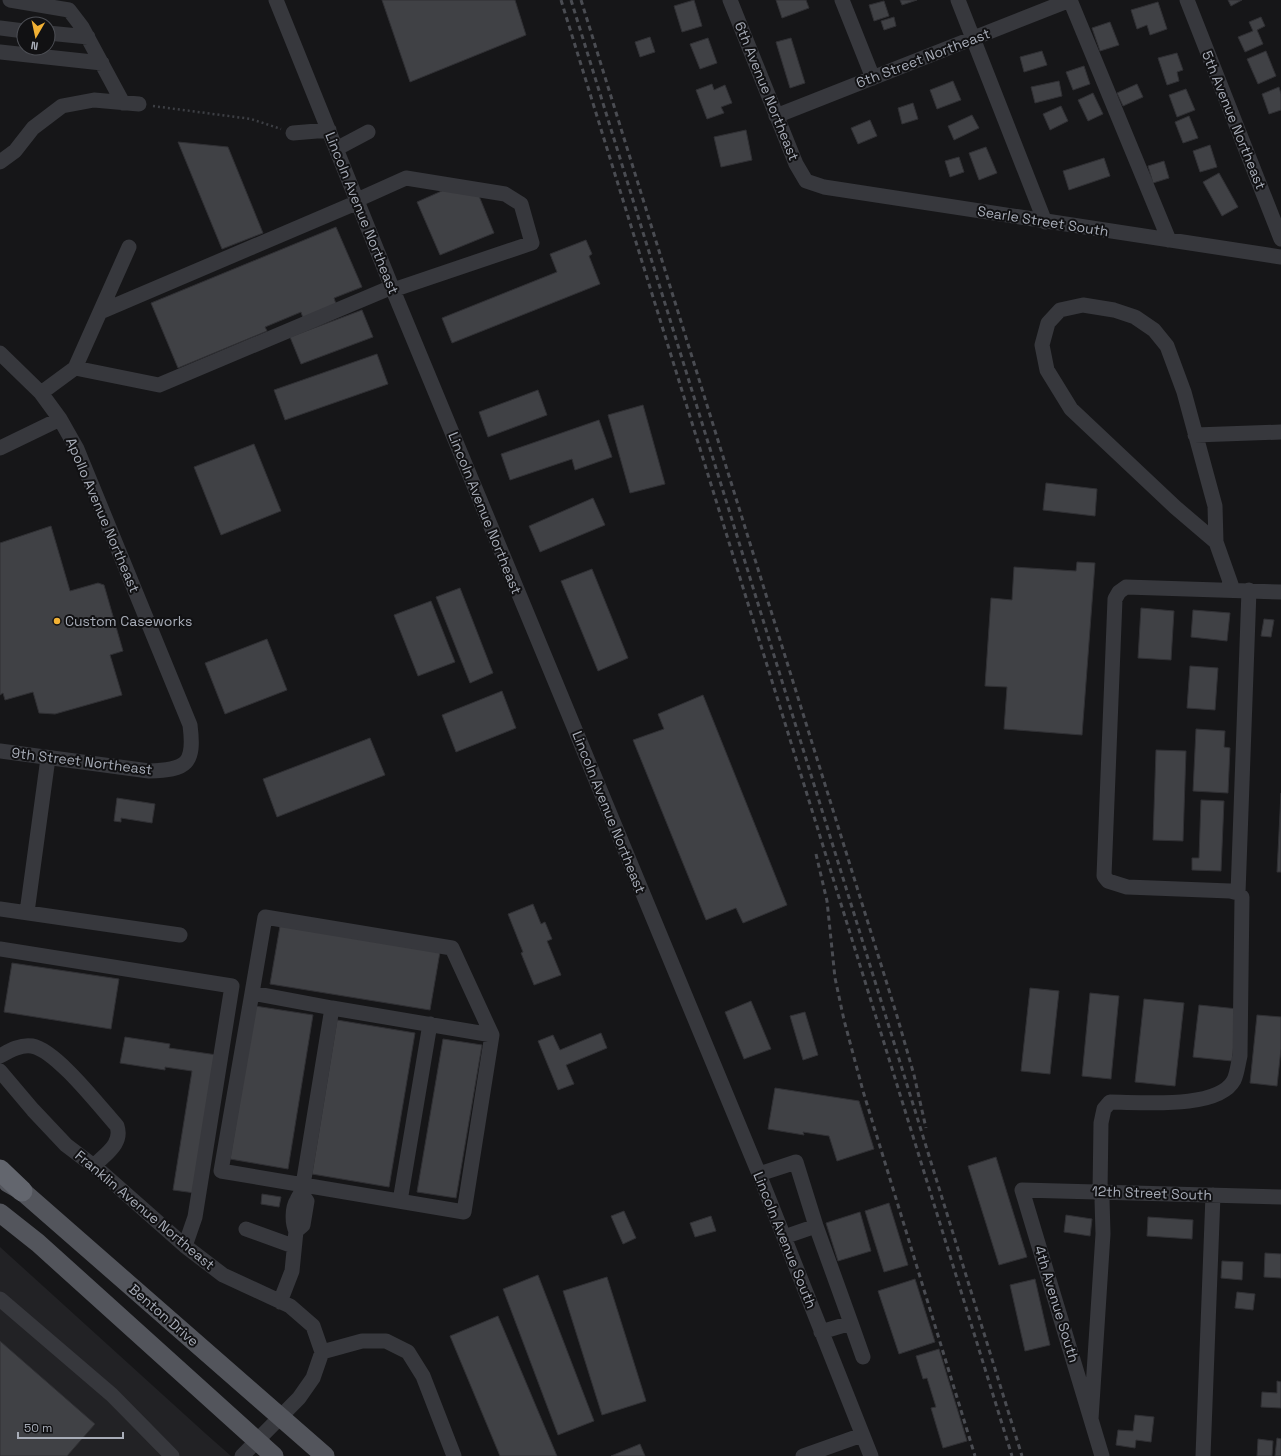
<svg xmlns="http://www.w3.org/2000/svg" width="1281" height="1456" viewBox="0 0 1281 1456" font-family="'Space Grotesk',sans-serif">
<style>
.built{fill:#222225}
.building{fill:#404145;stroke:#303034}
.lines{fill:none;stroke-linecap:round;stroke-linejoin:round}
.path{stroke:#3d3f44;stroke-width:2.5;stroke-dasharray:2 3;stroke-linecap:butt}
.minor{stroke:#37383d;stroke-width:15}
.major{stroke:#53555c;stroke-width:19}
.highway{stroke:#63666e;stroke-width:21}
.rail{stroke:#4a4c52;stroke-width:3;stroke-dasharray:5 4;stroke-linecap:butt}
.poi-dot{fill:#f2b134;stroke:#111113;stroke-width:1.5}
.labels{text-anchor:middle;stroke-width:4;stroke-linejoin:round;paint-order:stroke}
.street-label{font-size:14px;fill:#a8adb8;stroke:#111113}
.poi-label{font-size:14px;fill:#a8adb8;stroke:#111113;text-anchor:start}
</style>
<rect width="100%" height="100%" fill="#161618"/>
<!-- built -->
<path class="built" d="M0 1247 206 1434 231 1456H0Z"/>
<!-- building -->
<path class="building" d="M382 0H515L526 35 410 82Z
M694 0 702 26 682 32 674 6Z
M776 0H806L809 8 782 18Z
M900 0H917L902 5Z
M1228 0H1242L1231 6Z
M884 1 889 16 874 21 869 5Z
M1158 2 1167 29 1150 35 1147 25 1137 29 1131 10Z
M894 17 896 26 884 30 881 21Z
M1261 17 1265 26 1257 30 1263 44 1245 52 1238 37 1253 31 1249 22Z
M1110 22 1119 45 1100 51 1092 28Z
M650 37 655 52 640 57 635 42Z
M708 38 717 63 700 69 690 44Z
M791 38 805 83 790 88 776 42Z
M1042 51 1047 65 1024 72 1020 57Z
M1266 51 1276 76 1258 84 1247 59Z
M1177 53 1183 70 1177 72 1179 81 1167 85 1158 58Z
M1084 66 1090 84 1073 90 1066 72Z
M953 81 961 100 937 109 930 90Z
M1059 81 1062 96 1035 103 1031 87Z
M712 84 714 90 725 85 732 103 721 107 724 113 707 119 696 90Z
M1137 84 1143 97 1123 106 1117 93Z
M1279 87 1281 94V110L1269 114 1262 94Z
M1186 89 1195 110 1177 117 1169 95Z
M1093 93 1103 114 1088 121 1078 100Z
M913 103 918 119 902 124 898 108Z
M1061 106 1068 121 1050 130 1043 114Z
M972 115 979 128 954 140 948 126Z
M1189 116 1198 138 1183 143 1175 122Z
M870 120 877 136 858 144 851 128Z
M746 130 752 160 721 167 714 137Z
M178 142 228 147 263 233 222 249Z
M1210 145 1217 167 1200 172 1193 151Z
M986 147 997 173 979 180 969 153Z
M959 157 964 172 950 177 945 161Z
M1104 158 1110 176 1069 190 1063 171Z
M1164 161 1169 178 1153 183 1148 166Z
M1219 173 1238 207 1222 216 1203 182Z
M444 190 479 196 494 233 440 255 417 202Z
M336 227 362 287 334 298 336 304 303 318 301 312 265 327 267 331 178 368 151 303Z
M586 240 592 254 589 256 600 284 452 343 442 318 557 272 550 254Z
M362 310 373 337 301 364 290 337Z
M377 354 388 384 285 420 274 390Z
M538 390 547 415 488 437 479 412Z
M643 405 665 484 630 493 608 415Z
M599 420 612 457 575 470 572 459 510 480 501 454Z
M254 444 281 511 221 535 194 467Z
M1046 483 1097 489 1095 516 1043 510Z
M593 498 605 525 540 552 529 526Z
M51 526 70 591 98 583 104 585 123 651 110 655 122 695 55 714 39 713 33 692 5 700 3 693 0 695V543Z
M1077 562 1095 563 1082 735 1004 729 1007 687 985 686 991 598 1012 600 1014 567 1076 571Z
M592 569 628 658 598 671 561 581Z
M460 588 493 673 470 683 436 597Z
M431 601 455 662 418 676 394 615Z
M1141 608 1174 611 1171 660 1138 658Z
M1193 610 1230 613 1227 641 1191 637Z
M1264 619 1274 620 1271 637 1261 636Z
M267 639 287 690 225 714 205 663Z
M1190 666 1218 668 1215 710 1187 708Z
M502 691 516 728 456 752 442 715Z
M703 695 787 905 743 923 736 908 706 920 633 740 664 729 658 714Z
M1196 729 1225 731 1224 747 1230 748 1228 793 1193 791Z
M370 738 385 775 277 817 263 779Z
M1156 750 1186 751 1183 841 1153 840Z
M1281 793V872H1277Z
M117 798 155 804 152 823 121 818V822L114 821Z
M1201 800 1224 801 1221 871 1192 870V858H1199Z
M533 904 541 924 545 922 552 939 547 941 561 975 534 985 521 953 523 952 508 914Z
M280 926 440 952 430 1010 270 984Z
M12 963 119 979 111 1029 4 1012Z
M1030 988 1059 991 1050 1074 1021 1071Z
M1090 993 1119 996 1111 1079 1082 1076Z
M1144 999 1184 1003 1175 1086 1135 1082Z
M751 1001 771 1049 744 1059 725 1012Z
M1199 1005 1238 1009 1232 1061 1193 1057Z
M255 1006 313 1015 288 1169 230 1159Z
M805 1012 818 1055 803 1060 790 1016Z
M1257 1015 1281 1017V1049L1277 1086 1250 1083Z
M337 1020 415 1033 389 1187 312 1174Z
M601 1033 607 1048 566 1065 574 1084 558 1090 538 1041 553 1035 560 1050Z
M125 1037 170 1044 169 1048 217 1055 195 1193 173 1190 192 1071 165 1067V1070L120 1063Z
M443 1039 482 1045 456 1198 417 1192Z
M775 1088 859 1101 874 1149 837 1161 829 1136 803 1132 804 1135 768 1129Z
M996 1157 1027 1257 999 1265 968 1166Z
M262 1194 281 1197 279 1207 261 1204Z
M889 1203 908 1265 884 1272 865 1211Z
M624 1211 636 1238 623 1244 611 1216Z
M860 1212 871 1251 838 1261 826 1223Z
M1066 1215 1092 1219 1090 1236 1064 1232Z
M711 1216 716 1231 695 1237 690 1223Z
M1148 1217 1193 1220 1192 1239 1147 1236Z
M1265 1253 1281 1254V1278L1264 1277Z
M1222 1261 1243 1262 1242 1280 1221 1278Z
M538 1275 594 1421 558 1435 503 1289Z
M607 1277 646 1401 602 1415 563 1291Z
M915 1279 935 1342 899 1354 878 1291Z
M1035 1279 1050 1345 1025 1351 1010 1285Z
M1237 1292 1255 1294 1253 1310 1235 1308Z
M498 1316 557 1456H500L450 1336Z
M0 1341 95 1424 67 1456H0Z
M939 1349 967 1441 943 1448 931 1408 936 1407 927 1378 923 1379 916 1356Z
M1277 1381 1281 1382V1408L1261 1407 1262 1392 1277 1393Z
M1135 1415 1154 1417 1151 1442 1136 1440 1135 1448 1116 1445 1118 1430 1133 1431Z
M1277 1438 1281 1439V1456H1275Z
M1258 1439 1273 1441 1272 1456H1257Z
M640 1444 645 1456H611Z"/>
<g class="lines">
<!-- path -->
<path class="path" d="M153 106 251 119 281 129"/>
<!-- minor -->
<path class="minor" d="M10 0 69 10 82 27 123 103
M276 0 393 290 757 1169 871 1456
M730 0 796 164 806 181 824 187 1281 257
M842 0 873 78
M958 0 1045 222
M1070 0 1169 240
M1187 0 1281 239
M0 28 24 31
M48 33 88 37
M0 52 102 63
M776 116 1070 0
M293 133 329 130
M336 149 368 132
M0 162 15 151 33 128 62 106 94 100 139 104
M357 200 406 178 505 194 521 204 532 243 393 290
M100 312 358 202
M0 353 41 393 60 419 77 449 190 725C195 764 187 770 149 771L0 751
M75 368 159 385 392 287
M41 393 75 368 129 247
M1195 435 1281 432
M0 448 60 419
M1216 542 1175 507 1071 409 1047 370 1042 345 1048 323 1060 310 1083 305 1114 310 1135 317 1154 330 1167 346 1184 392 1215 506 1216 542 1233 590
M1238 893 1249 590
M0 909 180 935
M27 912 48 758
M0 949 232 986 195 1217 185 1246
M252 993 221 1171 464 1212 492 1035 452 948 265 917 252 993 332 1008 303 1185C302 1194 300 1193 297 1200 292 1208 292 1223 296 1231
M332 1008 492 1035
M0 1056C9 1051 21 1044 32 1046 56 1050 100 1107 117 1126 123 1144 105 1154 94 1166
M0 1071 33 1110 66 1145 99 1170 185 1246 223 1275 290 1306 313 1326 322 1352 313 1378 299 1398 242 1456
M759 1174 796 1162 816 1226 851 1323 821 1332
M400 1201 430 1024
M246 1229 293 1246
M784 1237 816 1226
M0 1299 112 1395 172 1456
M280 1302 292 1271 296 1231 303 1225 307 1201 302 1194
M851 1323 863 1357
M322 1352 362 1341H386L408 1352 423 1376 454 1456
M1091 1419 1103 1234 1102 1199 1100 1192 1101 1123 1104 1109 1110 1102C1140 1102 1218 1110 1234 1080 1237 1074 1238 1064 1240 1056L1242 897 1238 893 1230 891 1127 887 1108 881 1104 876 1115 599 1119 592 1126 587 1281 592
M803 1456 862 1435
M1102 1456 1022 1190 1281 1197
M1203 1456 1213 1195"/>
<!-- major -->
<path class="major" d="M8 1183 22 1191 325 1456
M0 1213 38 1243 274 1456"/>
<!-- highway -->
<path class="highway" d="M0 1170 22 1191"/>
<!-- rail -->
<path class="rail" d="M561 0 1012 1456
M571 0 1022 1456
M581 0 897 1016 914 1075 926 1128
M816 854 827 901 835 978 844 1020 863 1091 975 1456"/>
</g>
<!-- markers -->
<circle class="poi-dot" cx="57" cy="621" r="4"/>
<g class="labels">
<!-- street labels -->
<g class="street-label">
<text transform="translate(923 58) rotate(-21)" y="5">6th Street Northeast</text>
<text transform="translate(767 91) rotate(68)" y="5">6th Avenue Northeast</text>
<text transform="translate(1234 120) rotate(68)" y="5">5th Avenue Northeast</text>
<text transform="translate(362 213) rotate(68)" y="5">Lincoln Avenue Northeast</text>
<text transform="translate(1043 221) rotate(9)" y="5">Searle Street South</text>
<text transform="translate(485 513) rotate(68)" y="5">Lincoln Avenue Northeast</text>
<text transform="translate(103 515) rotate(67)" y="5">Apollo Avenue Northeast</text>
<text transform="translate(82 761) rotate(7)" y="5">9th Street Northeast</text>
<text transform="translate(609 812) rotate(68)" y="5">Lincoln Avenue Northeast</text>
<text transform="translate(1152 1193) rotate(2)" y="5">12th Street South</text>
<text transform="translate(145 1210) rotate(40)" y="5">Franklin Avenue Northeast</text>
<text transform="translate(785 1240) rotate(68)" y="5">Lincoln Avenue South</text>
<text transform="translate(1057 1304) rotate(73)" y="5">4th Avenue South</text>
<text transform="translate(164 1315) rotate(41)" y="5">Benton Drive</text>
</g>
<!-- poi labels -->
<g class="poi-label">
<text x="65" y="626">Custom Caseworks</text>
</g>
</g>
<!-- north arrow -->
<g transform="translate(36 36) rotate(189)"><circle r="19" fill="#111113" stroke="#4d4f55"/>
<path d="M0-3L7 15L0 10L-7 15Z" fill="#f2b134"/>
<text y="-6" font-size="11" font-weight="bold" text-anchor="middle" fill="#a8adb8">N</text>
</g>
<!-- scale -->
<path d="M18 1432v6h105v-6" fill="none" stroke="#a8adb8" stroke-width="2"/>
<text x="24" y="1432" font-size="12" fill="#a8adb8" stroke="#111113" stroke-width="3" paint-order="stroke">50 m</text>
</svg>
